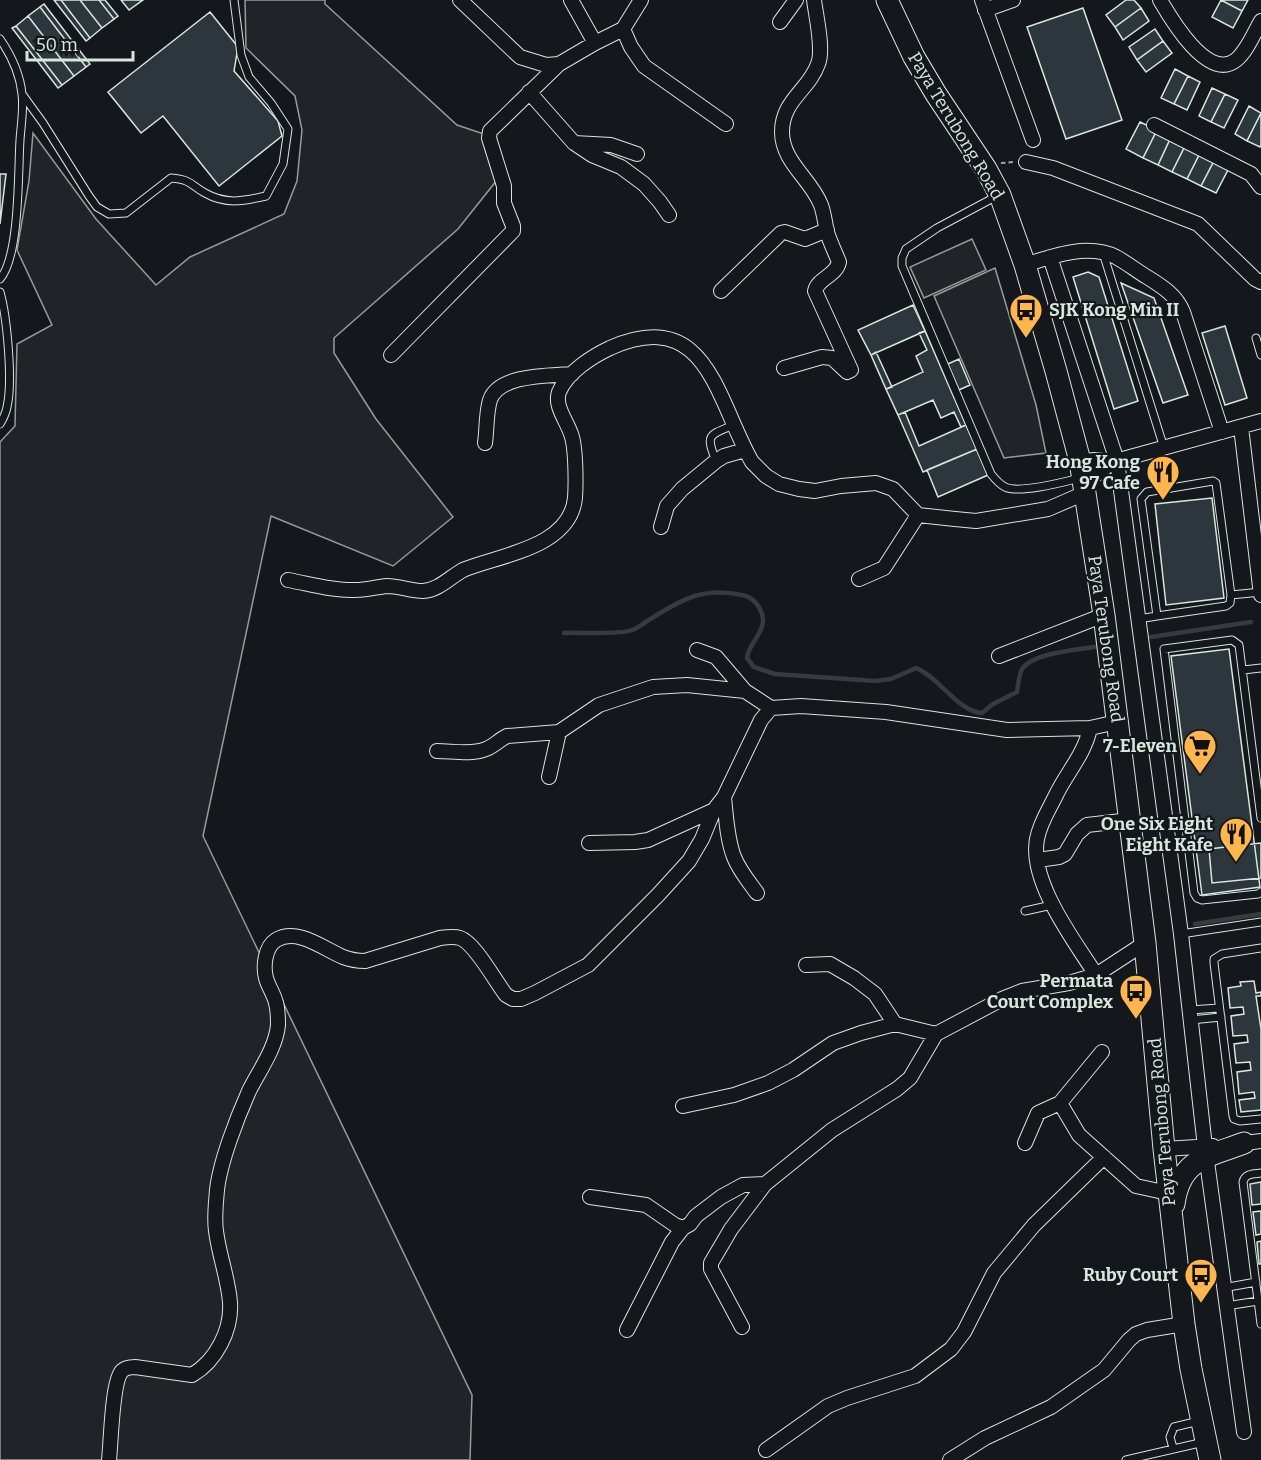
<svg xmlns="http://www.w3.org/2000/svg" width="1261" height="1460" viewBox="0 0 1261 1460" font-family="Bitter,serif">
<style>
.green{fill:#202428;stroke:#939e99;stroke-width:1.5}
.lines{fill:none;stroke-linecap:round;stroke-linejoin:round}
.stream{stroke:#363b3e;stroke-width:4.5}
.building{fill:#2c363c;stroke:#d8e6dc;stroke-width:1.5}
.service-casing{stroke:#d8e6dc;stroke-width:9}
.minor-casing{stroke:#d8e6dc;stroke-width:16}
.primary-casing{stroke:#d8e6dc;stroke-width:23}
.path{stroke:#9da8a2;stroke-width:2;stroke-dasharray:4.5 3;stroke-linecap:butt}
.service{stroke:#14181c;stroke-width:7}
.minor{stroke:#14181c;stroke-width:14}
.primary{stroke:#14181c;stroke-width:21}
.labels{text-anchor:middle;stroke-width:4.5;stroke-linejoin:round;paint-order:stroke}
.street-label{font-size:18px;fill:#d8e6dc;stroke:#14181c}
.poi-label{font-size:18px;font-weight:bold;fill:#d8e6dc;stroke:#14181c;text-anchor:end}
</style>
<rect width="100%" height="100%" fill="#14181c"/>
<!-- green -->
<path class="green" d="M245 0H325V4L457 125 484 134 497 180 458 229 334 338V353L376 419 453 517 393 566 271 516 203 836 472 1395 470 1460H0V442L15 426 17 344 52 325 17 250 29 181 33 133 96 219 156 285 190 257 284 214 297 181 302 130 295 96 246 48Z
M972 239 986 270 924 298 910 267Z
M995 268 1036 405 1046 453 1004 458 934 296Z"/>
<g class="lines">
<!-- stream -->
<path class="stream" d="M564 633C579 632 620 635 632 630 639 628 646 621 652 618 684 598 704 587 742 595 754 597 763 609 763 621 763 634 748 645 747 658L754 667 775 674 875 681 891 679 916 668C939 677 957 711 982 713L993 704 1017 692C1018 685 1019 675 1022 669 1033 653 1076 650 1094 647
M1151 637 1251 622
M1195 924 1261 914"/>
</g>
<!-- building -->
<path class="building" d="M54 0H61L90 38 86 41Z
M61 0H80L102 28 90 38Z
M80 0H99L114 19 102 28Z
M99 0H105L118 16 114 19Z
M121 0H143L129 10Z
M1126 0H1134L1141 8 1115 27 1106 15Z
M1221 0H1248L1242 11Z
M1221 0 1242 11 1233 28 1212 17Z
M44 4 90 64 86 67 40 7Z
M40 7 86 67 74 76 28 16Z
M1083 8 1122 120 1066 139 1027 27Z
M1141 8 1149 21 1123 40 1115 27Z
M210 12 238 47 234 71 278 121 282 136 219 186 163 116 141 133 108 92Z
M28 16 74 76 62 85 16 26Z
M16 26 62 85 58 88 12 28Z
M1155 29 1163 41 1137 60 1129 47Z
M1163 41 1172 53 1146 72 1137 60Z
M1175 69 1188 76 1174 104 1161 98Z
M1188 76 1200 82 1187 110 1174 104Z
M1212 88 1225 94 1211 122 1199 116Z
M1225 94 1238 100 1224 128 1211 122Z
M1249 106 1261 113 1247 141 1235 134Z
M1261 113V145L1260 147 1247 141Z
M1140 122 1157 130 1143 158 1126 149Z
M1157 130 1171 137 1158 165 1143 158Z
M1171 137 1186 144 1172 172 1158 165Z
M1186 144 1201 151 1187 179 1172 172Z
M1201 151 1215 159 1201 186 1187 179Z
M1215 159 1230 166 1216 193 1201 186Z
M0 174H6L0 224Z
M1088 272 1099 277 1138 401 1114 409 1073 277Z
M1121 283 1154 298 1188 395 1163 403Z
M913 305 925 331 871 355 858 330Z
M1225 326 1247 398 1225 405 1202 333Z
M925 331 952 393 966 425 961 427 954 412 941 418 933 400 898 415 886 389 923 372 916 356 927 350 919 333Z
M876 352 892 387 886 389 871 355Z
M959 359 970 385 952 393 941 367Z
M905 412 919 446 966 425 977 449 923 472 898 415Z
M977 449 988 475 938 497 927 470Z
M1212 498 1224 598 1166 605 1155 504Z
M1229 649 1260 887 1202 895 1171 656Z
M1261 843V878L1212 883 1209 849Z
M1254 981 1256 993 1261 992V996H1256L1261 1029V1110L1241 1112 1239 1100 1255 1098 1254 1092 1239 1094 1237 1072 1251 1070 1250 1062 1236 1063 1234 1044 1248 1042 1247 1035 1233 1036 1231 1016 1244 1014 1243 1007 1230 1008 1228 988 1241 986 1240 982Z
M1261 1182V1204L1252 1205 1250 1184Z
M1261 1211V1234L1256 1235 1253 1212Z
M1261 1241V1264H1259L1257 1242Z"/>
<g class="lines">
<!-- service casing -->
<g class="service-casing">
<path id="service" d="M0 39C11 55 20 74 22 94 24 108 21 125 20 140 18 171 20 256 0 279
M22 94 43 123 89 196 97 207 109 214 126 213 171 178C192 180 189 184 205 193 226 205 244 201 266 196L283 164 288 129 271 103 249 77 241 55 234 0
M997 196 937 228 906 249 902 258V266L991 474C995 479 999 484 1005 487 1019 494 1064 482 1080 478
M1103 253 1164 448
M0 292C7 317 13 381 7 407 6 413 3 419 0 424
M1256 338 1261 355
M716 461C705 434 709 435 734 425
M1231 595 1230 603 1226 606 1157 616 1141 499 1147 492 1213 481 1216 483 1231 595 1261 592
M1138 619 1157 616
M1243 670 1261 668
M1261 818 1239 645 1232 640 1164 649 1194 893 1197 898 1202 900 1258 894 1261 892
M1025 911 1052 905
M1181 934 1261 922
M1261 948 1222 954 1214 959V963L1233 1116 1234 1119 1240 1121 1261 1119
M1190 1010 1219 1008
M1191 1020 1221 1017
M1261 1173C1254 1174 1245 1173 1243 1182L1261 1324
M1223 1288 1256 1282
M1226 1306 1258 1301
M1173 1448 1170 1437 1174 1427 1199 1421
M1126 1460 1204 1442"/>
</g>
<!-- minor casing -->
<g class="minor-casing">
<path id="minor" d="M460 0 520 57 546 65 559 64
M571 0 595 43
M982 0 1033 140
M1160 0C1171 19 1208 82 1236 60 1247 51 1254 33 1261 21
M985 10 1013 0
M780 22 796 0
M623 29 631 47 644 66 726 124
M529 92 574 143 611 145 637 154
M1154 125 1251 174 1261 187
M574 143 592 155 621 167 644 184 660 202 669 215
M1026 162 1053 168 1198 224 1255 279 1261 282
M1050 257 1117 461 1181 934 1205 1147 1244 1432
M1025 265C1052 256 1088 243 1116 257 1127 263 1137 271 1147 277 1163 287 1176 295 1183 312L1222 432
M721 291 781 233 785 232 805 239 827 230
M391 355 513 231V226L504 203V186L489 138 490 131 559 64 595 43 623 29 641 0
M784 368 822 357 832 358 847 372 851 370 815 291C818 278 836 276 839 262 835 252 830 242 827 232 825 223 824 213 821 205 811 179 782 162 782 132 782 100 809 90 818 64 824 50 816 16 814 0
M1241 427 1261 595
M485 443C487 429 486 413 490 400 499 374 549 376 572 374
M1080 461 1095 460 1112 462 1261 421
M1082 478 1099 473 1112 462
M661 527 667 506 682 489 716 461 724 456 745 450
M859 579 884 568 918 515
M288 580C310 584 334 591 355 590 366 590 376 587 387 586 399 586 411 591 423 591 439 590 450 577 463 570 499 555 570 548 575 498 576 484 576 446 571 434 567 421 554 406 559 392 567 372 593 356 610 348 707 305 716 399 752 462L766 476 779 484 799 489 815 491 841 486 876 483 893 489 918 515 955 519 976 521 1048 509 1085 493
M697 650 716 657 745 691 771 708
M999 656 1104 615
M1090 728C1085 753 1068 771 1057 793 1050 808 1040 822 1037 839 1029 882 1074 940 1096 975
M437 751C452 751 473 755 486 749 494 746 499 740 507 736L559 732 599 705 653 687 687 685 745 691
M549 777 559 732
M724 797C726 816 727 839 734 857 739 870 749 882 757 893
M589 843 635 842 648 840 714 810
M1038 860 1059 857 1065 854 1077 834 1087 825 1130 820
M806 965 830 964 854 978 875 994 895 1024
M1102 1052 1060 1103 1079 1135 1136 1186 1168 1193
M683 1106 734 1095 768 1083 793 1070 833 1043 861 1033 895 1024 936 1034 1002 999 1022 991 1069 983 1096 975 1145 943
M1025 1143 1038 1113 1060 1103
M1238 1144 1261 1141
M1164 1149 1213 1146
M590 1197 646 1205 675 1225 683 1228 690 1224 696 1216 721 1197 743 1185 765 1184
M742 1327 711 1269V1263L731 1229 765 1184 832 1130 897 1089 910 1078 936 1034
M627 1330 672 1242 683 1228
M766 1450 828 1406 847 1398 915 1376 951 1349 964 1332 994 1273 1034 1225 1104 1157
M109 1460C111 1443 112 1381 122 1371 126 1367 131 1367 135 1367L192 1375C216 1361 232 1330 230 1302 228 1278 219 1255 216 1231 214 1218 216 1203 217 1190 220 1162 237 1118 249 1091 259 1071 276 1048 278 1025 278 1018 278 1010 276 1003 274 994 268 986 266 978 263 966 265 947 276 940 297 927 324 949 343 957 351 960 357 961 365 961L440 938C447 937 454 936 460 938 475 943 495 981 506 995L513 999H521L535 993 588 965 658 895 689 861 702 839 714 810 724 797 761 720 771 708 801 706 886 712 1007 730 1090 728 1117 722
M950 1460 985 1438 1051 1407 1104 1370 1129 1340 1136 1334 1147 1330 1184 1324"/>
</g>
<!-- primary casing -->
<g class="primary-casing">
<path id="primary" d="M887 0 914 57 936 94 986 169 1000 195 1025 265 1056 371 1080 461 1104 615 1145 943 1164 1149 1184 1324 1191 1369 1210 1460
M1174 1204C1180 1159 1207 1157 1244 1143"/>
</g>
<!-- path -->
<path class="path" d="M1001 163 1014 162"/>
<!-- service -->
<use href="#service" class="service"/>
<!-- minor -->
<use href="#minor" class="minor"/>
<!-- primary -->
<use href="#primary" class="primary"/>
</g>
<!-- icons -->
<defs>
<g id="bus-pin" transform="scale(1.725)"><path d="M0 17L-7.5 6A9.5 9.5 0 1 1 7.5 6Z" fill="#ffb74d" stroke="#14181c"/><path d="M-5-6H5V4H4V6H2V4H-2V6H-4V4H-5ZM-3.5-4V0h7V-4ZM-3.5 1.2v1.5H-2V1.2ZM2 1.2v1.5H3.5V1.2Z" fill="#111"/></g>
<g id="restaurant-pin" transform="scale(1.725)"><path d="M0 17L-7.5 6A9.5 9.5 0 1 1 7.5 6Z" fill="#ffb74d" stroke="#14181c"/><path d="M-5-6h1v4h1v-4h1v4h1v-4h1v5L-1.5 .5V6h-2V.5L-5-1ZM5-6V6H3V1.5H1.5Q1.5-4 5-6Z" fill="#111"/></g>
<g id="supermarket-pin" transform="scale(1.725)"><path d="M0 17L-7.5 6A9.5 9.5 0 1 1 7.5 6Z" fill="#ffb74d" stroke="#14181c"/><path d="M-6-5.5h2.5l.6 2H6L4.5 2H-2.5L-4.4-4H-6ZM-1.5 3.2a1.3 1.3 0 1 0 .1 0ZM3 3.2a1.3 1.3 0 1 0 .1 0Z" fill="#111"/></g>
</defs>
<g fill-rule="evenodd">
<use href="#bus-pin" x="1026" y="310"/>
<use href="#restaurant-pin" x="1163" y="472"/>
<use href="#supermarket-pin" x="1200" y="746"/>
<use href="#restaurant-pin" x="1236" y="834"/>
<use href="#bus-pin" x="1136" y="991"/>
<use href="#bus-pin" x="1201" y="1275"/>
</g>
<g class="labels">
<!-- street labels -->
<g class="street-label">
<text transform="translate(956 126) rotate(59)" y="6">Paya Terubong Road</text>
<text transform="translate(1106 639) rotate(82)" y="6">Paya Terubong Road</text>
<text transform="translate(1162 1122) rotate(-95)" y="6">Paya Terubong Road</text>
</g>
<!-- poi labels -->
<g class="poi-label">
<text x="1049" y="316" text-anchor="start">SJK Kong Min II</text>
<text x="1140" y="468">Hong Kong<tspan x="1140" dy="21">97 Cafe</tspan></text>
<text x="1177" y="752">7-Eleven</text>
<text x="1213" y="830">One Six Eight<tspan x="1213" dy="21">Eight Kafe</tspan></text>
<text x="1113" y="987">Permata<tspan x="1113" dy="21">Court Complex</tspan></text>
<text x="1178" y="1281">Ruby Court</text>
</g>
</g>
<!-- scale -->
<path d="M27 51v9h106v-9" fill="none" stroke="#d8e6dc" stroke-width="3"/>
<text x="36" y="51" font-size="18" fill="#d8e6dc" stroke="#14181c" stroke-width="4.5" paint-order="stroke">50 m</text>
</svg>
